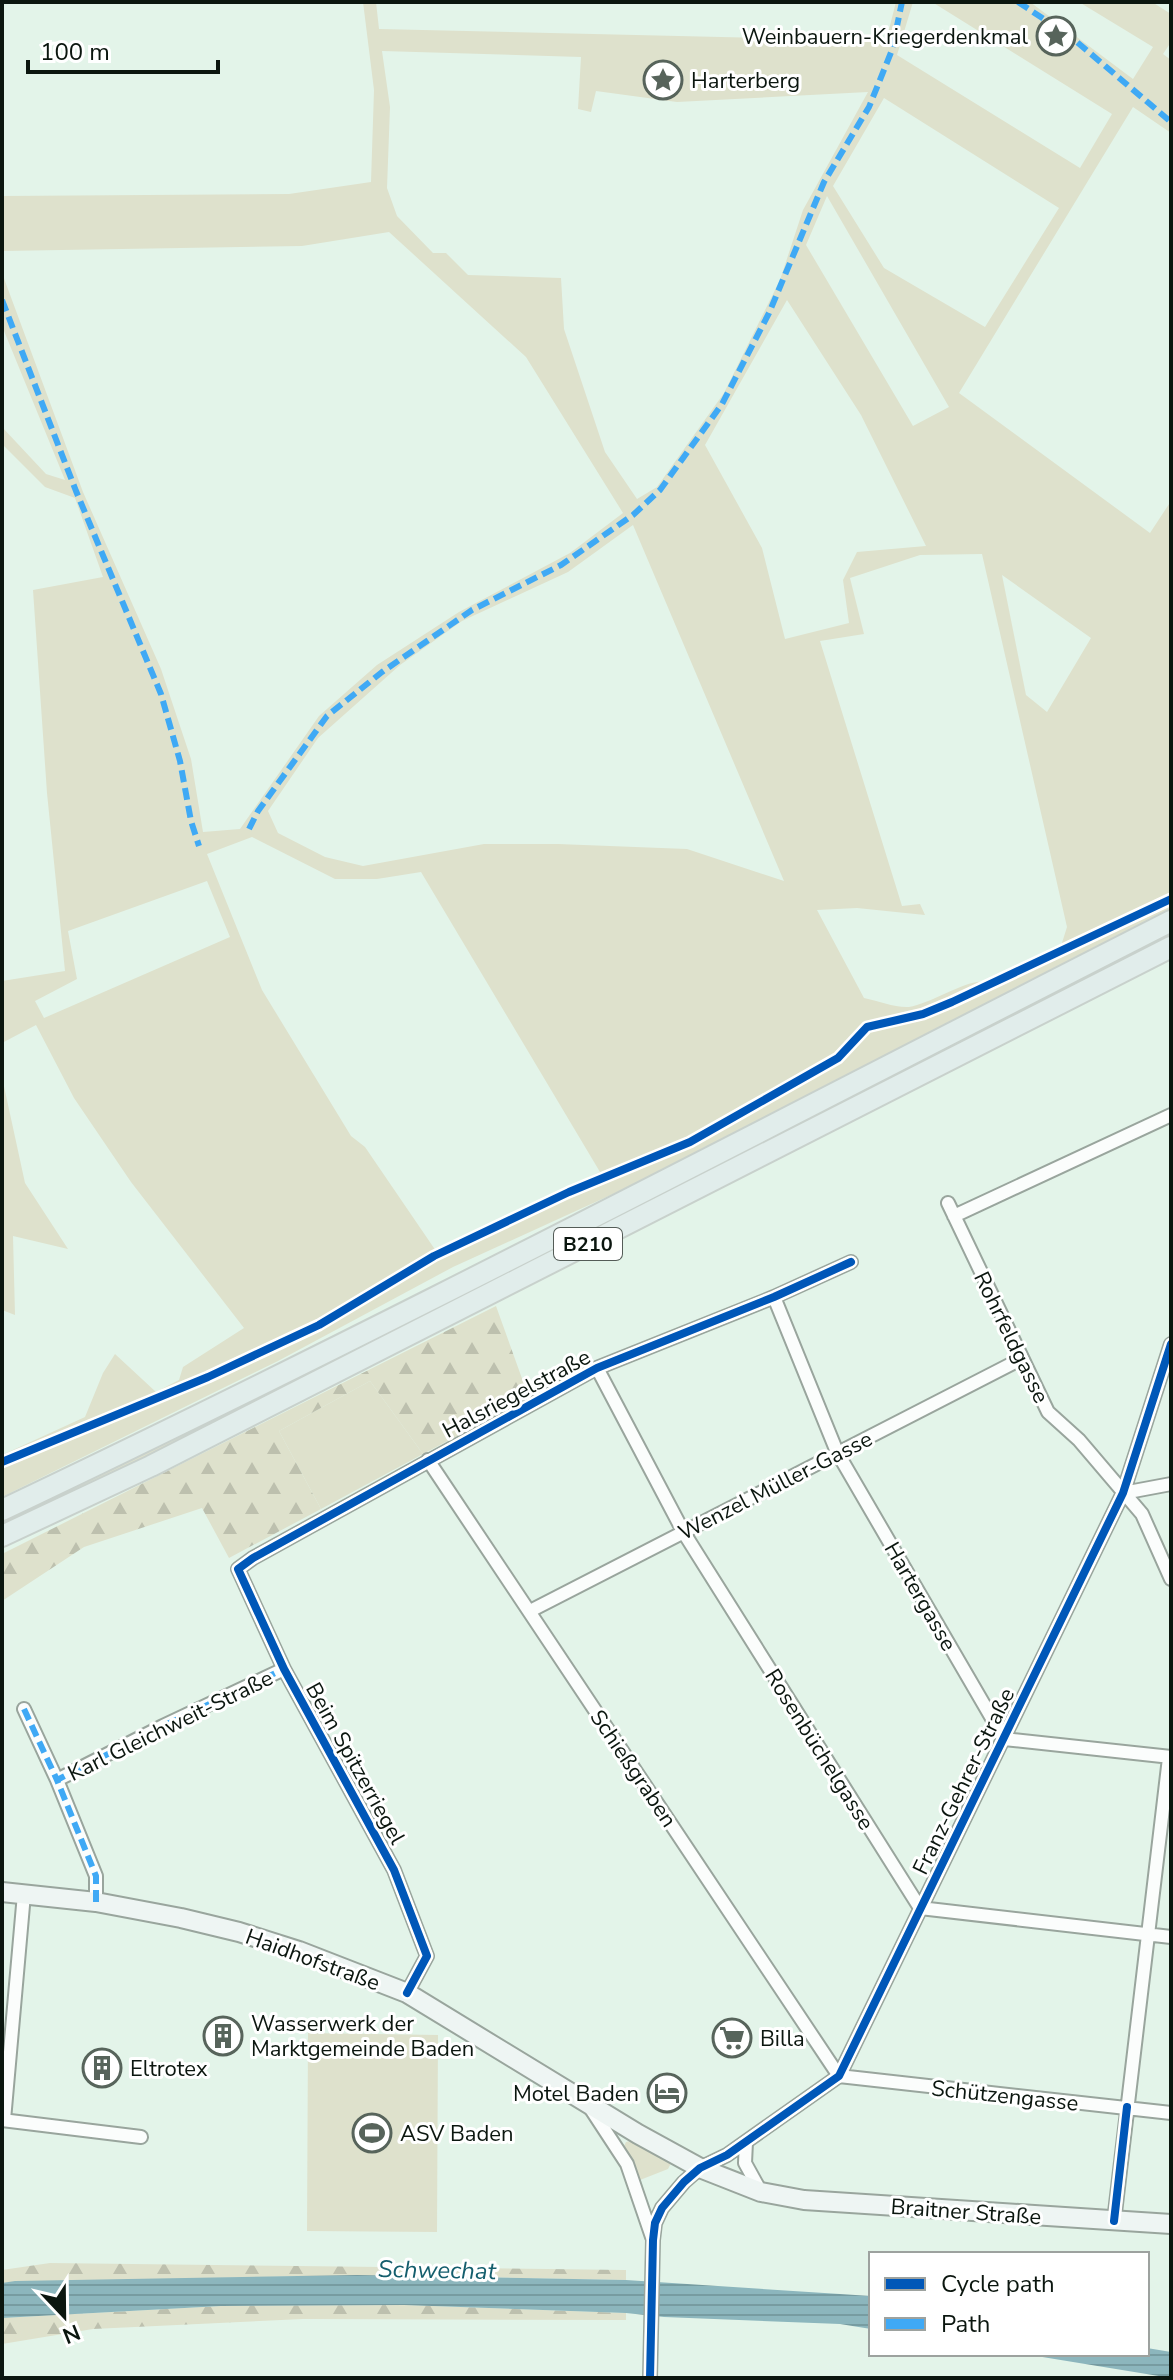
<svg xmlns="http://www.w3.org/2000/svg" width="1173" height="2380" viewBox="0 0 1173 2380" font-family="'Nunito Sans',sans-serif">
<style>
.grass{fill:#dee1cc;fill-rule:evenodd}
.forest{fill:url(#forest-firs)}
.water{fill:url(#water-rules)}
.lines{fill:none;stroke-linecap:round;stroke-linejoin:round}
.street-casing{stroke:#99a59d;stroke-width:16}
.secondary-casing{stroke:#99a59d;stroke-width:22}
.primary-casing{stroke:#c8d1cc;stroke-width:24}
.street{stroke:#fbfdfc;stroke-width:12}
.secondary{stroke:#eef5f3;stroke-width:18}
.primary{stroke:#e1edeb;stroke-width:20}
.quiet{stroke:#3fa9f5;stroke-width:6;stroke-dasharray:12 6;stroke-linecap:butt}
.cycleway-casing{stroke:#fff;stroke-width:13}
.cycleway{stroke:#0057b8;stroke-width:8}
.labels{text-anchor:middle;stroke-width:6;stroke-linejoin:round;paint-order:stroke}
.shield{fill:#fff;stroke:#545c57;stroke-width:2}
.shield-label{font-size:20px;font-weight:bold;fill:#0b160f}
.poi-label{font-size:22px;fill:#0b160f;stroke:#fff;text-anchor:start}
.street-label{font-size:22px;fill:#0b160f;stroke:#fff}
.water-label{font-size:24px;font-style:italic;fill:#145e6d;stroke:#fff}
</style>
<defs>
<pattern id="forest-firs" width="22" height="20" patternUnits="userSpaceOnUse" patternTransform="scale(2)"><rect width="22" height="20" fill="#dee1cc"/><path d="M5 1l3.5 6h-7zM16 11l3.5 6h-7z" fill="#bdc0ae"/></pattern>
<pattern id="water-rules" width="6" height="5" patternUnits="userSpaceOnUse" patternTransform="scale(2)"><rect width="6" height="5" fill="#8cb6bd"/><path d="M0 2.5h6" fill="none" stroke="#779ca1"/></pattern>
</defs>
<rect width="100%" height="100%" fill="#e3f4e9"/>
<!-- grass -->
<path class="grass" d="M363 2H376L379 29 886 41 896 2H913L897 55 1080 168 1112 114 932 2H1030L1133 79 1153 47 1079 2H1152L1171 14V42L1163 54 1171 60V133L1133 107 959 393 1150 533 1171 501V912L624 1189 453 1267 278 1361 2 1497V1455L85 1417 103 1373 115 1354 156 1392 179 1380 183 1367 244 1328 131 1182 74 1098 36 1025 2 1043V981L65 971 47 793 33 590 103 577 75 498 45 487 2 444V427L46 474 65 480 2 326V273L83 492 161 669 191 759 203 832 240 829 319 716 377 665 459 612 570 553 623 513 526 357 389 232 302 246 2 251V196L289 194 371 182 374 90ZM382 51 581 57 578 109 591 112 596 91 677 102 868 92 803 210 780 280 724 393 657 487 637 499 605 452 564 329 561 278 468 275 446 253H433L397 216 387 188 390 107ZM884 98 1059 208 985 327 884 268 833 186ZM827 196 949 407 913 426 806 245ZM787 300 861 415 926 546 857 552 843 580 849 623 785 639 762 548 705 445ZM633 525 784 881 687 849 558 844H484L363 866 325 857 278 833 268 811 318 738 400 665 462 621 568 572ZM982 554 1067 927 1061 946 983 982C968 979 930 1004 909 1007 896 1008 878 1001 864 998L817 910 857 908 925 915 920 904 902 906 820 641 864 634 850 578 920 555ZM1002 575 1091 638 1047 712 1026 695ZM252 837 335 879H377L421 872 600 1172 436 1251 365 1147 351 1136 262 990 207 854ZM207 881 230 937 44 1018 35 1001 77 979 68 931Z
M2 1077 25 1183 68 1249 13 1236 15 1315 2 1310Z
M718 1164 707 1174 191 1437 2 1528V1520Z
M370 1381 423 1454 321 1509 279 1431Z
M308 2033 438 2035 437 2232 307 2231Z
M630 2141 671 2163 668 2169 640 2180 623 2148 626 2142Z"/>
<!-- forest -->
<path class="forest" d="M496 1306 529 1398 423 1454 370 1381 279 1431 321 1509 229 1558 202 1508 84 1547 2 1601V1554Z
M50 2263 626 2270V2280L357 2275 2 2283V2270Z
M404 2305 626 2313V2320L303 2319 93 2329 2 2344V2318L221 2306Z"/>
<!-- water -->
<path class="water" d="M357 2275 626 2280 871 2296V2329L840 2324 664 2317 626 2313 404 2305 221 2306 2 2318V2283L15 2281Z
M1147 2348 1171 2352V2378L1024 2354H1147Z"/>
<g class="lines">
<!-- street casing -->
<g class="street-casing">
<path id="street" d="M948 1203 1048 1412 1079 1440 1142 1514 1171 1579
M954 1216 1171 1115
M774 1297 837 1452 1004 1739
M597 1368 684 1533 920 1908 1171 1937
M428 1460 839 2076
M1123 1493 1171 1484
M530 1611 1021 1359
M24 1709 57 1780
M1004 1739 1171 1757
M96 1902V1876L57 1780 163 1726 284 1669
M407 1993 427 1956 394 1870 284 1669 238 1569 253 1558 597 1368 774 1297 851 1262
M839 2076 1171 2113
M589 2106 627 2164 652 2237
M2 2120 141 2137
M4 2120 24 1894
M746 2142 745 2163 761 2192
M1114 2221 1169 1758
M650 2378 653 2240 655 2223 662 2208 684 2182 700 2168 727 2155 839 2076 1123 1493 1171 1344"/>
</g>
<!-- secondary casing -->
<g class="secondary-casing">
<path id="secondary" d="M2 1892 96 1902 181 1918 239 1932 299 1951 407 1993 638 2134 700 2168 761 2192 804 2200 1171 2224"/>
</g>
<!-- primary casing -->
<g class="primary-casing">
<path id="primary" d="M2 1510C396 1323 782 1119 1171 921
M2 1536 151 1466 1171 947"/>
</g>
<!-- street -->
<use href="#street" class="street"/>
<!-- secondary -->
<use href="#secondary" class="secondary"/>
<!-- primary -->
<use href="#primary" class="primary"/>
<!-- quiet -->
<path class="quiet" d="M1018 2 1071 37 1171 122
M2 300 76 491 161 694 180 761 191 821 199 846
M249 829 258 811 327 716 382 672 472 610 561 565 633 515 660 490 722 404 769 313 824 182 869 107 892 50 902 2
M24 1709 57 1780
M96 1902V1876L57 1780 163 1726 284 1669"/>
<!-- cycleway casing -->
<g class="cycleway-casing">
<path id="cycleway" d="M2 1462 208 1377 319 1325 434 1256 569 1192 690 1142 838 1058 867 1027 923 1014 952 1002 1171 899
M407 1993 427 1956 394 1870 284 1669 238 1569 253 1558 597 1368 774 1297 851 1262
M1114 2221 1127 2107
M650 2378 653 2240 655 2223 662 2208 684 2182 700 2168 727 2155 839 2076 1123 1493 1171 1344"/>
</g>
<!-- cycleway -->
<use href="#cycleway" class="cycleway"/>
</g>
<!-- icons -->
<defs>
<g id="sight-ring" transform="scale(2)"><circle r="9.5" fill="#fff" stroke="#57645b" stroke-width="1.5"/><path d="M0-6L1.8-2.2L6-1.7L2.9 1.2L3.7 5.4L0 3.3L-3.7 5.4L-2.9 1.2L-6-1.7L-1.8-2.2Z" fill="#57645b"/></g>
<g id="building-ring" transform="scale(2)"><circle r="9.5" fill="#fff" stroke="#57645b" stroke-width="1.5"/><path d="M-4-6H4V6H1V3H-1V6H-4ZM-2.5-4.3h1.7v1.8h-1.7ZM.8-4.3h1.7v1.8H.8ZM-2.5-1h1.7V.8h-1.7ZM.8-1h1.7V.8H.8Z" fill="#57645b"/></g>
<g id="supermarket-ring" transform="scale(2)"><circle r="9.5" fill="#fff" stroke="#57645b" stroke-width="1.5"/><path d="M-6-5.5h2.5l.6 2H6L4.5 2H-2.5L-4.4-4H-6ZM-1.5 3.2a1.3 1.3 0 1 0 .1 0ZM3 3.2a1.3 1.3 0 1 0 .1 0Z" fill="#57645b"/></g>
<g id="hotel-ring" transform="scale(2)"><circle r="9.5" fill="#fff" stroke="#57645b" stroke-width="1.5"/><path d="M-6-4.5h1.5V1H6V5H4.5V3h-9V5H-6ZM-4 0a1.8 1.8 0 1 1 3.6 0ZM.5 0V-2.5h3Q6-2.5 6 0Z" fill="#57645b"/></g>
<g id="stadium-ring" transform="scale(2)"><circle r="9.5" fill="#fff" stroke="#57645b" stroke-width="1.5"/><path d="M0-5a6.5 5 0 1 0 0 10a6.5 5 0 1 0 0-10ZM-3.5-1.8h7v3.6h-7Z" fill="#57645b"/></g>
</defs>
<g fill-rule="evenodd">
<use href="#sight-ring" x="1056" y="36"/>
<use href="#sight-ring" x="663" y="80"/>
<use href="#building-ring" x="223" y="2036"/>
<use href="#supermarket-ring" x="732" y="2038"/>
<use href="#building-ring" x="102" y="2068"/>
<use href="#hotel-ring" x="667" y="2093"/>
<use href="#stadium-ring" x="372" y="2133"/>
</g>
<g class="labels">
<!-- shield labels -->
<rect class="shield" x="554" y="1228" width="68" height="32" rx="6"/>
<g class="shield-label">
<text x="588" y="1251">B210</text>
</g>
<!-- poi labels -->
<g class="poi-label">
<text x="1028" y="44" text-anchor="end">Weinbauern-Kriegerdenkmal</text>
<text x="691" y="88">Harterberg</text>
<text x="251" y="2031">Wasserwerk der<tspan x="251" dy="25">Marktgemeinde Baden</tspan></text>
<text x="760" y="2046">Billa</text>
<text x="130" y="2076">Eltrotex</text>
<text x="639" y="2101" text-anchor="end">Motel Baden</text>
<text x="400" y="2141">ASV Baden</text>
</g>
<!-- street labels -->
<g class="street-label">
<text transform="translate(1012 1337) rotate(64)" y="8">Rohrfeldgasse</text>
<text transform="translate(516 1393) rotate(-28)" y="8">Halsriegelstraße</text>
<text transform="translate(775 1485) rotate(-27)" y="8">Wenzel Müller-Gasse</text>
<text transform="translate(921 1596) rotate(60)" y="8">Hartergasse</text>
<text transform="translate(170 1725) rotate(-26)" y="8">Karl Gleichweit-Straße</text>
<text transform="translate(820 1749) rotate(58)" y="8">Rosenbüchelgasse</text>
<text transform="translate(356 1763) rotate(61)" y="8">Beim Spitzerriegel</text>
<text transform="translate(634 1768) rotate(56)" y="8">Schießgraben</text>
<text transform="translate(963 1781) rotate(-64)" y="8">Franz-Gehrer-Straße</text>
<text transform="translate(313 1959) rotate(20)" y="8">Haidhofstraße</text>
<text transform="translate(1005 2095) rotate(6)" y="8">Schützengasse</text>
<text transform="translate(966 2211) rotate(4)" y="8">Braitner Straße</text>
</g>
<!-- water labels -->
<g class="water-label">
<text transform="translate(437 2270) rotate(1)" y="8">Schwechat</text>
</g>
</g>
<!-- border -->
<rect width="1173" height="2380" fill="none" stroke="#0b160f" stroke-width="8"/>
<!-- legend -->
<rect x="869" y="2252" width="280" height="104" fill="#ffffff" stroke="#9da29f" stroke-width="2"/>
<rect x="885" y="2278" width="40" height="12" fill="#0057b8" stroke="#9da29f" stroke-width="2"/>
<text x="941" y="2292" font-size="24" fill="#0b160f">Cycle path</text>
<rect x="885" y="2318" width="40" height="12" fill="#3fa9f5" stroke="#9da29f" stroke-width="2"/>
<text x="941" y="2332" font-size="24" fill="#0b160f">Path</text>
<!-- north arrow -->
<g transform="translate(64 2316) rotate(158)" stroke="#ffffff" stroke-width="6" paint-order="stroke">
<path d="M0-6L14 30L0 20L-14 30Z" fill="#0b160f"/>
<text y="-12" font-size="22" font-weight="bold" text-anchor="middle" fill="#0b160f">N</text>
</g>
<!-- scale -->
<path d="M28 60v12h190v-12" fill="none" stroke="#0b160f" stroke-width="4"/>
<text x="40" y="60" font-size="24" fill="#0b160f" stroke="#ffffff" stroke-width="6" paint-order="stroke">100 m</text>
</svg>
